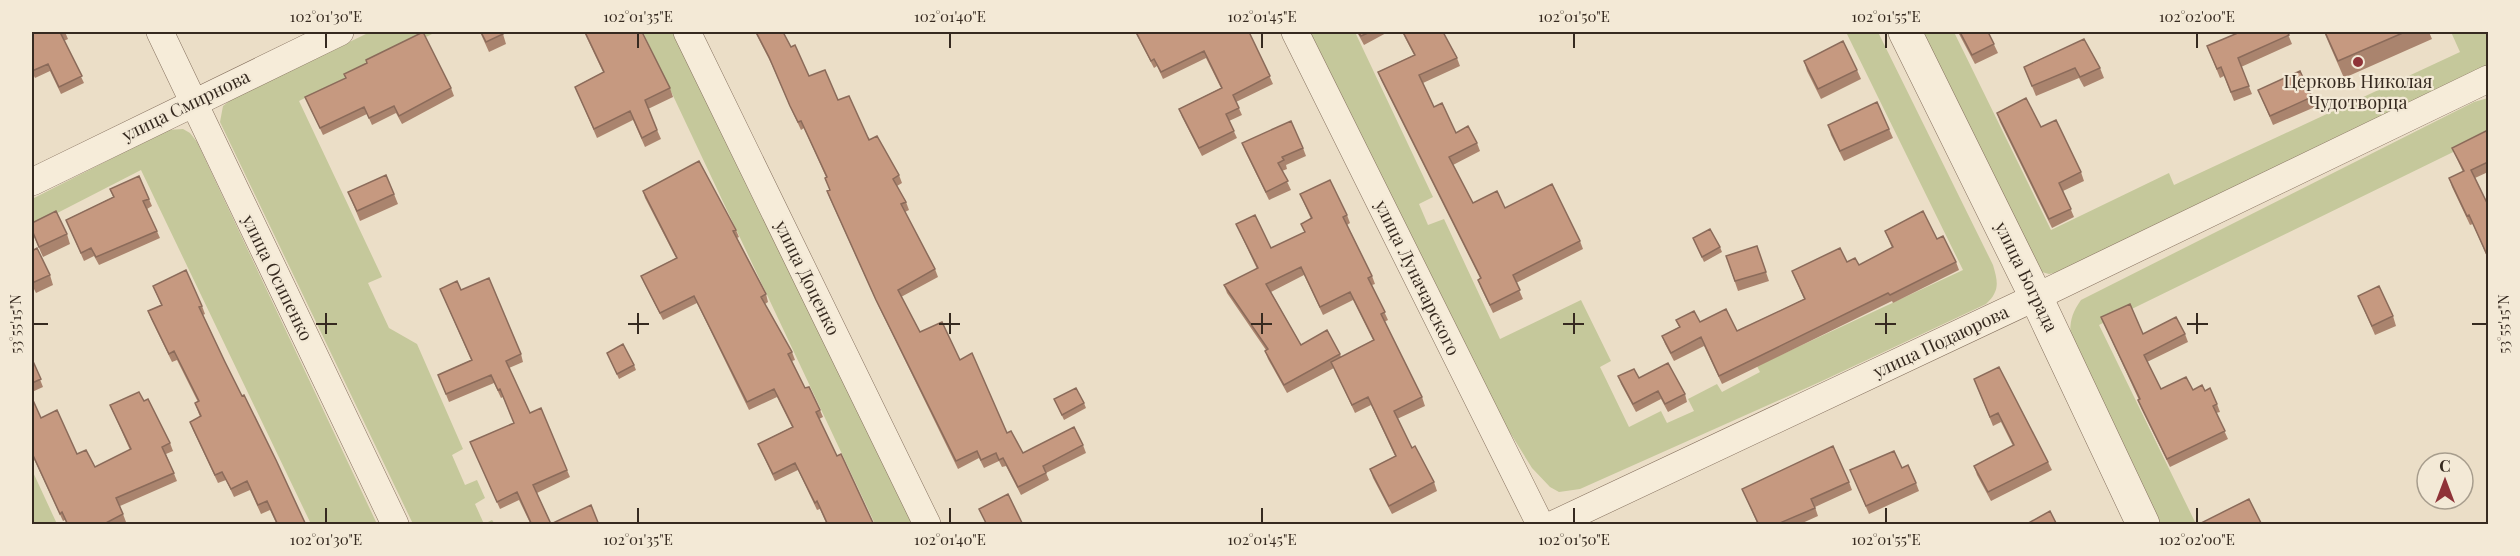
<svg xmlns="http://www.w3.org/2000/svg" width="2520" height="556" viewBox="0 0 2520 556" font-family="'Playfair Display',serif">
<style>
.green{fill:#c5c89b}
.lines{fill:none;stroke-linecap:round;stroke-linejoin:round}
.minor-casing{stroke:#85705e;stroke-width:28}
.tertiary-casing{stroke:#85705e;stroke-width:34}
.minor{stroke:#f6ecd9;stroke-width:27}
.tertiary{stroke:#f6ecd9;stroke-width:33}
.wall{fill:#aa846e;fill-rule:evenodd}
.building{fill:#c69980;stroke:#8b6b5a;stroke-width:1.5}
.ticks{fill:none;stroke:#362a20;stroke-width:2}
.poi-dot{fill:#8f3338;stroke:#f3e9d6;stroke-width:2}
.labels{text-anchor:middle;stroke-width:4.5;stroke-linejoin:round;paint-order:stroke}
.poi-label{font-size:18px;fill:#362a20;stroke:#f3e9d6}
.street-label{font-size:18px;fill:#362a20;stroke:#f3e9d6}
.neatline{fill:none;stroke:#362a20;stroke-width:2}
.ticks-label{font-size:15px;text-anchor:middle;fill:#362a20}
</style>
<rect width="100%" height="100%" fill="#ebdec7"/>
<!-- green -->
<path class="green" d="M370 32H436L299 101 382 277 368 283 389 328 417 344 463 449 452 455 465 485 477 480 485 498 475 504 484 524 492 520 495 524H413L220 122 223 106 232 99Z
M643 32H678L915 524H875Z
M1305 32H1355L1433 197 1419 204 1428 225 1444 219 1500 339 1581 300 1611 361 1600 367 1629 427 1661 411 1667 423 1694 411 1688 399 1717 384 1722 392 1760 372 1757 366 1963 270 1846 32H1878L1993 265C1998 282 2000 291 1986 304L1822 381 1580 489 1559 492 1550 487 1532 468 1481 386Z
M1919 32H1954L2051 230 2169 173 2174 185 2460 52 2451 32H2488V67L2059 272 2049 274 2038 271Z
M2488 98V135L2099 325 2196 524H2158L2071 341C2069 324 2071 314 2081 300L2474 102Z
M183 129 190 133 197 142 377 524H311L141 170 32 226V199L168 130Z
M32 470 57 524H32Z"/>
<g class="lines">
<!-- minor casing -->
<g class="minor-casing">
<path id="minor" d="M160 32 395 524
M687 32 927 524
M1295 32 1540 524
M32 182 340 32
M1554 524 2036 297 2488 79"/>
</g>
<!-- tertiary casing -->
<g class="tertiary-casing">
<path id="tertiary" d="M1905 32 2036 297 2143 524"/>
</g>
<!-- minor -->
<use href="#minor" class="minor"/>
<!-- tertiary -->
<use href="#tertiary" class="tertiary"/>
</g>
<!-- wall -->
<path class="wall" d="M32 32H65L68 39 64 41 84 83 61 94 50 71 35 78 32 72Z
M480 32H507L503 34 506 44 489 52Z
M584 32H642L670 88 673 97 648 109 661 139 645 147 633 120 597 138 575 87 603 72Z
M755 32H783L791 47 809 76 838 100 899 175 902 183 897 186 906 202 909 210 905 212 935 269 938 277 901 297 920 332 960 360 1007 433 1023 453 1083 445 1086 453 1046 473 1049 480 1021 495 1006 466 1002 467 999 461 984 468 979 458 958 469 879 307 830 199 827 191 830 190 825 178 826 177 804 128 801 130 793 113 772 65Z
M1135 32H1249L1273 84 1236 102 1242 115 1229 121 1237 138 1202 156 1182 117 1179 109 1221 88 1206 58 1163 79 1157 66 1154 68Z
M1357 32H1388L1364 45Z
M1402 32H1443L1457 58 1460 66 1423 83 1434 107 1456 133 1477 143 1480 151 1453 165 1473 203 1505 208 1580 241 1583 249 1516 283 1523 299 1493 313 1481 288 1478 280 1480 278 1381 80 1378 72 1414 55Z
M1958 32H1988L1998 53 1975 64Z
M2287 32 2292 44 2241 67 2252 94 2234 101 2224 76 2220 78 2207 46Z
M2324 32H2429L2432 39 2344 78 2330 46Z
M1804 61 1857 70 1861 79 1821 99 1807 71Z
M2024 67 2100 68 2104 78 2084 87 2079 78 2036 96Z
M451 88 454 96 402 124 396 113 372 125 367 114 323 135 305 97Z
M2258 90 2312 97 2315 107 2273 125Z
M1997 113 2041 127 2081 172 2084 181 2063 191 2074 217 2052 228 2000 122Z
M1828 125 1889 129 1893 138 1844 161 1831 135Z
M2488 130V172L2475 178 2488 205V259L2473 224 2470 225 2452 187 2449 178 2463 172 2452 148Z
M1242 143 1303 148 1306 156 1286 165 1287 169 1282 171 1291 190 1269 200 1245 151Z
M110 189 149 199 152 206 147 209 160 238 99 265 94 256 84 261 66 220 113 197Z
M643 191 736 230 739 237 737 238 766 294 768 302 765 304 792 352 795 360 792 361 805 388 820 410 823 417 819 419 837 456 874 525H827L820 509 817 510 798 470 775 481 758 444 792 427 777 397 749 410 697 303 663 320 644 283 641 276 676 258 645 198Z
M348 192 394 194 398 204 360 221Z
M1300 194 1347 215 1350 223 1347 225 1372 276 1375 284 1372 285 1388 320 1384 322 1422 397 1425 406 1397 419 1412 448 1434 482 1437 491 1392 514 1373 478 1370 469 1395 456 1371 405 1355 413 1334 368 1287 393 1268 359 1265 351 1266 350 1227 293 1224 285 1257 269 1236 224 1271 248 1305 232 1301 224 1311 219ZM1304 275 1323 315 1353 300 1373 340 1341 357 1340 354 1301 345 1271 292Z
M32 223 67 234 70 244 43 257 32 232Z
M1885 231 1937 239 1956 262 1959 270 1893 303 1892 301 1722 384 1704 346 1674 361 1665 344 1662 336 1679 327 1676 320 1700 322 1737 331 1804 299 1792 271 1847 262 1859 265 1892 248Z
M1693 238 1720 247 1722 252 1704 262Z
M1757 246 1769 281 1738 291 1726 256Z
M32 251 50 275 53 285 36 293 32 285Z
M153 286 202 306 205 314 203 315 225 362 306 525H277L270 510 261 514 250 490 234 497 226 480 218 483 193 430 190 422 200 417 195 403 198 402 177 360 172 362 151 319 148 311 161 305Z
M440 289 461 290 521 354 523 362 509 368 530 413 567 470 570 477 537 493 551 524 599 525H531L519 500 500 509 470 442 514 423 503 397 501 398 494 383 449 402 438 375 471 360Z
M2358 296 2393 316 2396 326 2375 335Z
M2101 317 2143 334H2185L2188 342 2147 362 2161 389 2205 391 2217 404 2220 412 2216 413 2228 439 2170 467 2141 408 2138 400H2139Z
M607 353 634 365 636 370 619 379Z
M32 359 43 387 32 392Z
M1618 376 1639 378 1685 394 1687 402 1668 412 1661 399 1636 412 1621 384Z
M1974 379 2048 462 2052 470 1991 501 1977 475 1974 466 2013 446 2001 422 1993 426Z
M32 398 41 418 77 454 95 467 130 450 110 405 144 401 170 443 173 451 166 454 177 481 120 506 126 522 121 525H67L65 520 63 521 32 455Z
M1054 399 1084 403 1086 408 1064 420Z
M1902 468 1916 483 1919 491 1869 514 1850 470Z
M1849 482 1852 490 1815 507 1818 516 1798 525H1758L1742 489Z"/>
<!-- building -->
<path class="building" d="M32 32H65L61 34 82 76 59 87 48 64 32 71Z
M423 32 451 88 399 116 394 106 369 118 364 107 320 128 305 97 346 78 344 74 367 63 366 60Z
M481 32H502L503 34 486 42Z
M585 32H642L670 88 645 100 657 130 642 138 630 111 594 129 575 87 604 72Z
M756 32H783L791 47 795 45 809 76 825 70 838 100 849 96 869 140 877 136 899 175 893 179 906 202 901 204 935 269 898 290 920 332 942 322 960 360 972 353 1007 433 1011 431 1023 453 1074 427 1083 445 1043 466 1046 473 1018 487 1003 458 999 460 996 453 981 460 977 451 956 461 876 300 827 191 830 190 825 178 827 177 801 121 798 122 790 106 769 57Z
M1136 32H1249L1270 76 1233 95 1239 108 1226 114 1234 131 1199 148 1179 109 1222 88 1204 51 1161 72 1154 59 1151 61Z
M1358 32H1370L1361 36Z
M1403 32H1443L1457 58 1419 75 1434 107 1442 103 1456 133 1468 126 1477 143 1449 157 1473 203 1497 191 1505 208 1552 184 1580 241 1513 275 1520 290 1490 305 1478 280 1481 278 1378 72 1415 55Z
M1960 32H1988L1994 44 1972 55Z
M2240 32H2287L2289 35 2238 58 2249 86 2231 92 2221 67 2217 69 2207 46Z
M2325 32H2405L2338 61Z
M2084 39 2100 68 2080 77 2075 68 2032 86 2024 67Z
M1843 41 1857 70 1818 89 1804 61Z
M2300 71 2312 97 2270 116 2258 90Z
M2026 98 2041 127 2056 120 2081 172 2059 183 2071 209 2049 219 1997 113Z
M1877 102 1889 129 1840 151 1828 125Z
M1291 121 1303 148 1282 157 1284 160 1278 163 1288 181 1266 192 1242 143Z
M2488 130V162L2471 170 2488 205V257L2469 215 2467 216 2449 178 2464 171 2452 148Z
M699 161 736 230 733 231 766 294 761 297 792 352 788 354 805 388 809 387 820 410 816 412 837 456 841 454 874 525H828L817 501 815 503 795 463 773 474 758 444 793 427 774 389 747 402 694 296 660 313 641 276 677 258 643 191Z
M386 175 394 194 357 211 348 192Z
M139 176 149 199 143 201 157 231 96 257 91 248 81 253 66 220 114 197 110 189Z
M1330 180 1347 215 1343 217 1372 276 1368 278 1385 312 1381 314 1422 397 1394 411 1412 448 1415 446 1434 482 1389 506 1370 469 1396 456 1368 397 1352 405 1331 362 1374 340 1350 292 1320 307 1301 267 1266 284 1301 345 1327 330 1340 354 1284 385 1265 351 1268 349 1224 285 1258 268 1236 224 1255 215 1271 248 1305 232 1301 224 1312 218 1300 194Z
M56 211 67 234 39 247 32 230V223Z
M1923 211 1937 239 1943 236 1956 262 1890 295 1888 293 1719 376 1701 337 1671 353 1662 336 1680 327 1676 320 1694 311 1700 322 1726 309 1737 331 1805 299 1792 271 1840 248 1847 262 1855 258 1859 265 1893 247 1885 231Z
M1710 229 1720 247 1702 257 1693 238Z
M1757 246 1766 272 1735 281 1726 256Z
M37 248 50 275 32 283V251Z
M186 270 202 306 199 307 225 362 242 396 244 395 276 460 306 525H278L267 501 258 505 247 481 231 489 222 472 215 475 190 422 201 416 195 403 199 401 174 351 169 354 148 311 162 305 153 286Z
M489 278 521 354 506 361 530 413 541 408 567 470 533 485 551 524 591 505 599 525H532L517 492 497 502 470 442 514 423 500 389 498 390 491 375 446 394 438 375 472 360 440 289 457 281 461 290Z
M2379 286 2393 316 2372 326 2358 296Z
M2130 304 2143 334 2176 317 2185 334 2144 355 2161 389 2186 377 2193 390 2202 385 2205 391 2210 388 2217 404 2213 406 2225 431 2167 459 2138 400 2140 399 2101 317Z
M623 344 634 365 617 374 607 353Z
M32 359 41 379 32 383Z
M1668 363 1685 394 1665 404 1658 391 1633 404 1618 376 1634 369 1639 378Z
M1999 367 2048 462 1988 492 1974 466 2014 445 1998 413 1990 417 1974 379Z
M1076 388 1084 403 1062 415 1054 399Z
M139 392 144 401 148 399 170 443 162 447 174 473 116 498 123 514 104 524V525H68L62 512 60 514 32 453V398L41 418 57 410 77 454 86 450 95 467 131 449 110 405Z
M1833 446 1849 482 1811 499 1815 508 1775 525H1759L1742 489Z
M1894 451 1902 468 1908 465 1916 483 1866 506 1850 470Z
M1008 494 1023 525H987L979 509Z
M2249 499 2262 525H2202L2201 523Z
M2050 511 2057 525H2025Z"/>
<!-- ticks -->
<path class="ticks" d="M326 33V48M638 33V48M950 33V48M1262 33V48M1574 33V48M1886 33V48M2197 33V48M326 313V334M638 313V334M950 313V334M1262 313V334M1574 313V334M1886 313V334M2197 313V334M33 324H48M316 324H337M628 324H649M939 324H960M1251 324H1272M1563 324H1584M1875 324H1896M2187 324H2208M2472 324H2487M326 508V523M638 508V523M950 508V523M1262 508V523M1574 508V523M1886 508V523M2197 508V523"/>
<!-- markers -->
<circle class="poi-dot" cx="2358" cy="62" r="6"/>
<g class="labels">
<!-- poi labels -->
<g class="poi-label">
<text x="2358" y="88">Церковь Николая<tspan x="2358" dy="21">Чудотворца</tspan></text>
</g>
<!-- street labels -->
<g class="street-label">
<text transform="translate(186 106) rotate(-26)" y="6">улица Смирнова</text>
<text transform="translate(2026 277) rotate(64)" y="6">улица Бограда</text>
<text transform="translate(277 278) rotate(64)" y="6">улица Осипенко</text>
<text transform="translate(807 278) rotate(64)" y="6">улица Доценко</text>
<text transform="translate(1417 278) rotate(64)" y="6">улица Луначарского</text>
<text transform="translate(1941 342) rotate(-25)" y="6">улица Подаюрова</text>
</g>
</g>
<!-- border -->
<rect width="2520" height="556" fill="none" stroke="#f3e9d6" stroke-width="66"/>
<!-- north arrow -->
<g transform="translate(2445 481)"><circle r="28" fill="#f3e9d6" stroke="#a79d8d" stroke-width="1.5"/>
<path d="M0-4.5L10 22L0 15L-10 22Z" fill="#8f3338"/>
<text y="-9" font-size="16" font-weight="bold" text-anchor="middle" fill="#362a20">С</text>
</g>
<rect x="33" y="33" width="2454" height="490" class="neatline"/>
<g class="ticks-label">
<text x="326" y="22">102°01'30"E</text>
<text x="638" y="22">102°01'35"E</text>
<text x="950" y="22">102°01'40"E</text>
<text x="1262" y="22">102°01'45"E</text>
<text x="1574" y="22">102°01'50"E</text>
<text x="1886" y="22">102°01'55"E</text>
<text x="2197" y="22">102°02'00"E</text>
<text transform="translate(16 324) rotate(-90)" y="5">53°55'15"N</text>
<text transform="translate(2504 324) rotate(-90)" y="5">53°55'15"N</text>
<text x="326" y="545">102°01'30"E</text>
<text x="638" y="545">102°01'35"E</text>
<text x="950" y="545">102°01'40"E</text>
<text x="1262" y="545">102°01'45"E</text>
<text x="1574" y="545">102°01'50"E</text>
<text x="1886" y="545">102°01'55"E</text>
<text x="2197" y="545">102°02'00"E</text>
</g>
</svg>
